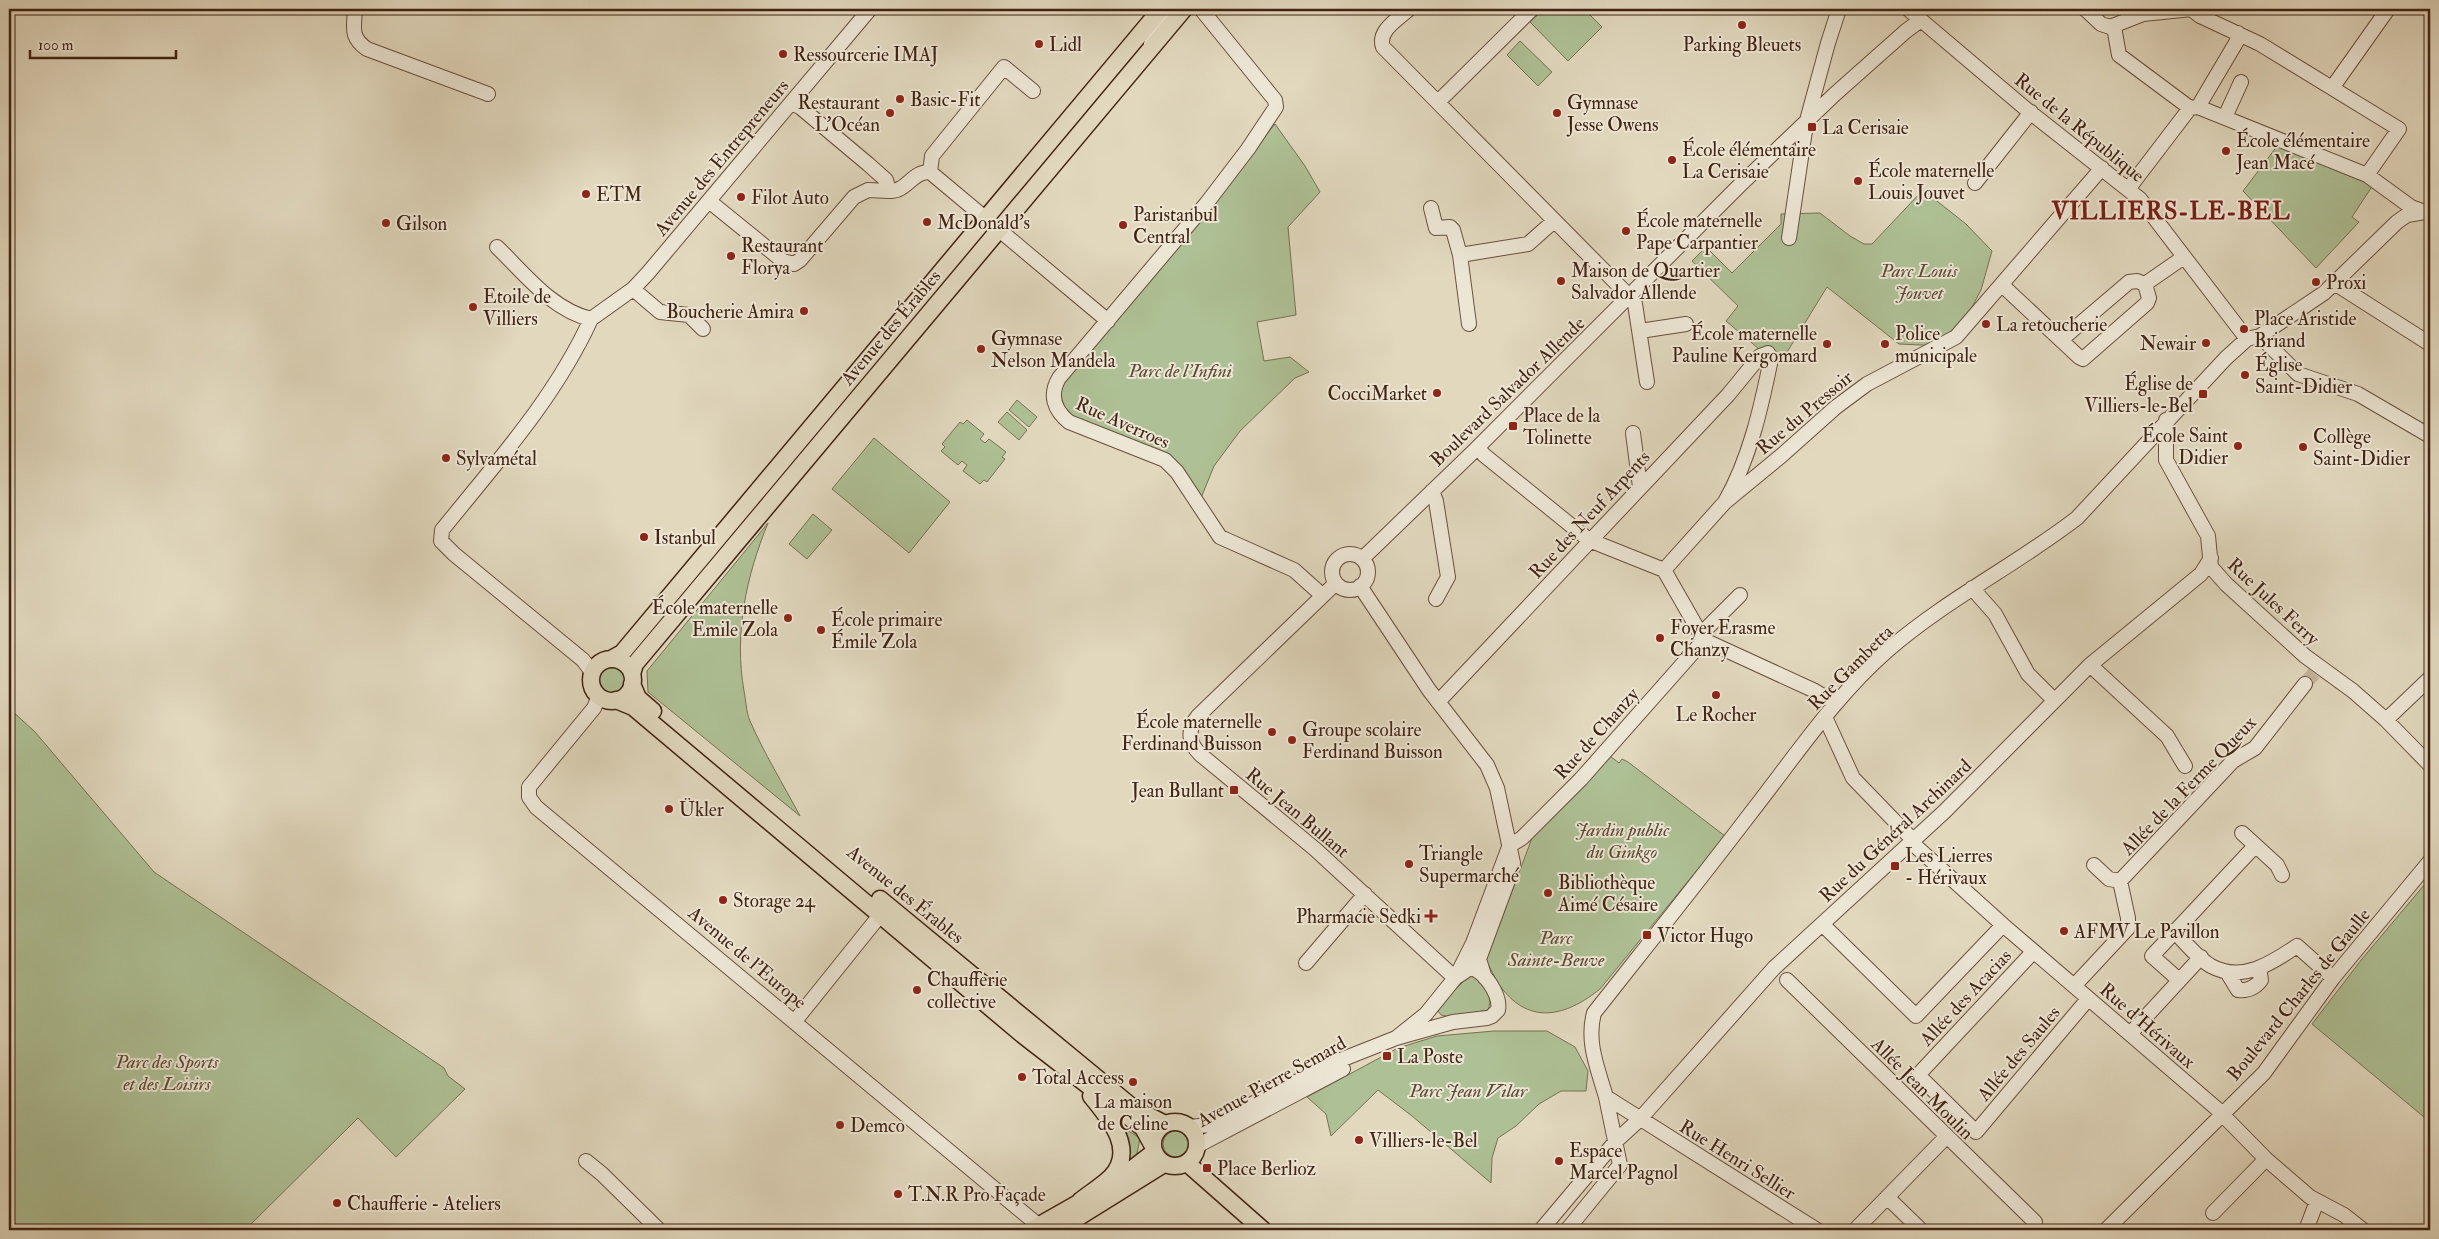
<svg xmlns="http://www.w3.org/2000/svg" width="2439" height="1239" viewBox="0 0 2439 1239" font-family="'IM FELL Double Pica',serif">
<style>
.green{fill:#aec095;stroke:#787153}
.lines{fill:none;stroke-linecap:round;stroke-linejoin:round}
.minor-tunnel{stroke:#c1b49b;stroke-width:14;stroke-dasharray:14 7;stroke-linecap:butt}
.minor-casing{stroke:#6a503c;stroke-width:16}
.major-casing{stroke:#422211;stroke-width:19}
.minor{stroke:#ece6d5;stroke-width:14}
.major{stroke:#e1d8be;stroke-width:16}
.poi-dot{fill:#8f2418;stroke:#ece6d5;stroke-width:2}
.labels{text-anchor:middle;stroke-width:4;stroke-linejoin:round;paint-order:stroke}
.poi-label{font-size:19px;fill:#422211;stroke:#ece6d5;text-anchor:start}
.street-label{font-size:19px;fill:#422211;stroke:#ece6d5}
.park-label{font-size:19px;font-style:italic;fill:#5d4a32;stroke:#ece6d5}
.district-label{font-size:24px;font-weight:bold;letter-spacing:1px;fill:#7a1f14;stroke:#ece6d5}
</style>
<rect width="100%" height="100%" fill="#e1d8be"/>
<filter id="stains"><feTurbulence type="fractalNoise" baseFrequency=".004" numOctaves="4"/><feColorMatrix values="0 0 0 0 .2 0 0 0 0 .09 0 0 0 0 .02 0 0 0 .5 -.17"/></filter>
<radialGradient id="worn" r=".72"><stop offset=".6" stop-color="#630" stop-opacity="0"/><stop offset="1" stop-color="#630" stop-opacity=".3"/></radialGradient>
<!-- green -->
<path class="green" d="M1544 9H1584L1602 27 1568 61 1530 22Z
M1520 41 1552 72 1538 86 1507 55Z
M1275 124 1305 166 1320 192 1288 227 1296 315 1257 322 1264 361 1290 357 1309 372 1295 378 1240 431 1214 466 1201 498 1174 462 1078 423 1058 406 1060 382Z
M2278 145 2373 185 2352 217 2359 222 2316 268 2243 191Z
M1923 190 1966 224 1992 251 1981 290 1956 337 1942 346 1899 344 1827 287 1784 357C1773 351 1773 345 1759 349L1726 321 1738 306 1692 261 1706 247 1732 273 1781 224V214L1820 213 1850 236 1864 244H1872Z
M1017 400 1037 417 1029 427 1009 410Z
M1007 412 1027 430 1019 440 998 422Z
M967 420 984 434 980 439 985 443 989 439 1006 452 1002 457 1005 459 987 482 984 480 980 484 963 471 967 465 962 461 958 465 941 451 945 447 942 444 960 422 963 424Z
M874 438 950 502 909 553 832 489Z
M813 514 832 530 807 559 789 544Z
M768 523C746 577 734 633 744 691 746 700 746 712 750 721 764 753 783 784 800 816L648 692 647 671Z
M597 679a15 15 0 1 1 30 0a15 15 0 1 1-30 0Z
M9 708 35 732 154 872 444 1068 448 1076 465 1089 396 1157 358 1118 245 1230H9Z
M1610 756 1619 763 1622 759 1628 762 1725 836 1600 989C1570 1013 1534 1027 1504 991 1497 983 1492 971 1486 961L1532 838Z
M2430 878V1122L2312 1024 2362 959Z
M1470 975H1474C1483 985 1494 996 1488 1010L1450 1017 1441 1015 1438 1011 1442 1003Z
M1494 1031H1547L1575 1047 1588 1071 1586 1091H1561L1539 1104 1516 1126 1498 1138 1492 1158 1491 1183 1412 1116 1378 1090 1331 1136 1326 1114 1307 1097 1398 1048 1437 1036Z
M1120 1126 1140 1138 1136 1159 1123 1172Z
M1163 1144a13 13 0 1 1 26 0a13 13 0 1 1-26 0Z"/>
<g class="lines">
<!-- minor-tunnel -->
<path class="minor-tunnel" d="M2305 684 2315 672"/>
<!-- minor casing -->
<g class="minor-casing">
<path id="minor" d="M355 9C354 28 350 37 367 49L488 94
M1201 9 1270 94 1275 100 1276 107 1248 149 1206 204 1059 378C1049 395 1054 410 1069 422L1165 460 1177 472 1220 537 1294 570 1322 595
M1409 9C1398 19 1377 31 1383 47L1630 297 1635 304 1647 382
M1908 9 2026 109 2140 199 2247 339
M2085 9 2101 24 2110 27 2143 14 2192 9
M2191 9 2200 16 2260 44 2399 129 2367 175
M2114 27 2119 55 2190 108 2198 107 2367 175 2411 207 2425 212
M1151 44 1157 29 1172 9
M2332 88 2388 9
M1438 102 1532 9
M791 103 800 107 868 164 886 180 889 191C907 192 912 171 930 172L932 156 1004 67 1033 91
M2198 107 2237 41 2238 33
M2225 117 2241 82
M930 172 1108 321
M1975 183 2031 112
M2129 188 2190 108
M709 201 783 261 794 264 800 260 854 197 868 190 889 191
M1431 208 1436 228 1450 227 1453 230 1460 255
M1789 238 1806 124 1828 43 1839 9
M497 247C525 274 552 310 591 319L633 289 648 273 870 9
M2145 284 2184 257
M2002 285 2079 357 2083 359 2147 303 2149 298 2145 284 2137 281 2129 282 2061 340
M2332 285 2339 286 2430 344
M633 289 660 312 689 315 703 329
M591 319C555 398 496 463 442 530L441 541 454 554 583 660 592 672
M1469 324 1460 255 1528 244 1554 221
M1640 331 1686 324
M2260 336 2298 374 2358 394 2430 436
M2247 339 2260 336 2324 293 2397 222 2407 215 2425 212
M2166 420V460L2208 536 2211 567 2226 584 2305 656 2353 691 2386 720 2430 765
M1633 433 1640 487
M1478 448 1484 455 1589 540 1664 570 1704 640 1813 690 1835 703
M1432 491 1436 501 1448 577 1436 599
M1332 572a18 18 0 1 1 36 0a18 18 0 1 1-36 0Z
M1362 559 1474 451 1741 184 1835 94 1906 31 1921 20
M1664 570 1725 502 1781 456 1836 407 1867 384 1956 337 2102 168
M1336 583 1198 716C1187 730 1188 743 1201 755L1315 849 1455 978
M1360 586 1429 690 1487 765 1497 788 1513 863 1510 875 1479 959 1485 978
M1972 588 1995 614 2028 674 2054 700
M1701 634 1740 595
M2090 665 2167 736 2185 766
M599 696 594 708 529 787V797L536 807 1038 1225
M1438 702 1728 395 1760 356 1768 353 1771 359C1761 408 1750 458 1725 502
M1825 717 1853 778 1913 840
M2386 720 2430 678
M2242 833 2277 865 2282 875
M1911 842 2003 925 2216 1108 2266 1159 2310 1197 2344 1215 2363 1230
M1509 846 1522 838 1581 779 1704 640
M2094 865 2109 879 2120 881
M1822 924 1916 1016 2003 925
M2174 931C2185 942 2197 958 2211 966 2242 983 2272 963 2297 946L2333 978
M2033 952 1918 1075 1976 1132 2088 999
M1306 963 1365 894
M2227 972 2238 990C2247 991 2255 988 2261 980L2259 968
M1457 975 1473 943 1509 847
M1787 980 2035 1222
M2179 980 2152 956 2255 846
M2074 986 2128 928V918L2120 881 2233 761 2255 748 2305 684
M795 1021 881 914
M2130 1034 2201 957
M1189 1127 1210 1125 1338 1061 1396 1038 1426 1014 1455 978 1470 968C1484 969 1501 996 1498 1010L1492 1016 1487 1018 1453 1022 1396 1038
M1197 1146 1343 1069
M586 1161 602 1174 659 1230
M1887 1197 1921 1230
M2213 1213 2266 1159
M1541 1230 1616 1141 1640 1119 1774 968 1944 812 2090 665 2201 574 2211 558
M1567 1230 1620 1165 1606 1097
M1817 1230 1606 1097C1598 1069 1586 1042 1594 1013 1646 947 1699 881 1750 814 1794 758 1834 697 1888 650 1947 599 2016 565 2077 518L2226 358 2247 339
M1855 1230 1946 1137
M2106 1230 2264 1073 2333 978 2430 861
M2306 1230 2317 1201"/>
</g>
<!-- major casing -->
<g class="major-casing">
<path id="major" d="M611 659 622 653 1161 9
M591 680a21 21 0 1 1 42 0a21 21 0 1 1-42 0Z
M632 674 635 664 1184 9
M632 684 638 698 653 711
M616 700 633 707 1024 1036 1143 1128 1153 1146
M880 899 1132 1107 1165 1124
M1153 1144a22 22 0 1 1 44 0a22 22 0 1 1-44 0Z
M1187 1163 1263 1230
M1110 1186 1154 1152
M1080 1201C1090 1193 1102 1186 1111 1177 1137 1150 1109 1118 1091 1096
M1031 1230 1089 1197
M1058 1230 1164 1164"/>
</g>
<!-- minor -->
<use href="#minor" class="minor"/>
<!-- major -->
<use href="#major" class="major"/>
</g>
<!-- markers -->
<g class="poi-dot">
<circle cx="1742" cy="25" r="5"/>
<circle cx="1039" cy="44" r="5"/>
<circle cx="783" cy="54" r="5"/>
<circle cx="900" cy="99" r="5"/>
<circle cx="890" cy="113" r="5"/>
<circle cx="1557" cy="113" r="5"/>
<rect x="1807" y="122" width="10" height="10" rx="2.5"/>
<circle cx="2226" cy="151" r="5"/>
<circle cx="1672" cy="160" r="5"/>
<circle cx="1858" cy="181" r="5"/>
<circle cx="586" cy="194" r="5"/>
<circle cx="741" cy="197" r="5"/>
<circle cx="927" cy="222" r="5"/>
<circle cx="386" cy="223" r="5"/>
<circle cx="1123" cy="225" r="5"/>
<circle cx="1626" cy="231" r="5"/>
<circle cx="731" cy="256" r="5"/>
<circle cx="1561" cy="281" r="5"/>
<circle cx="2316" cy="282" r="5"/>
<circle cx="473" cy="307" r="5"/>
<circle cx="804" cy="311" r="5"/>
<circle cx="1986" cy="324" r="5"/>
<circle cx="2244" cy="329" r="5"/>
<circle cx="2206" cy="343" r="5"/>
<circle cx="1827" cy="344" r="5"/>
<circle cx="1885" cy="344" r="5"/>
<circle cx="981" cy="349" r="5"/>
<circle cx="2245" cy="375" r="5"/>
<circle cx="1437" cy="393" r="5"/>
<rect x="2198" y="389" width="10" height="10" rx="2.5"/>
<rect x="1508" y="421" width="10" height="10" rx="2.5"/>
<circle cx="2238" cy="446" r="5"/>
<circle cx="2303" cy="447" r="5"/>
<circle cx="446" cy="458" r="5"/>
<circle cx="644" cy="537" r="5"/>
<circle cx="788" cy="618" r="5"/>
<circle cx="821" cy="630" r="5"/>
<circle cx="1660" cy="638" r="5"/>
<circle cx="1716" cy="695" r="5"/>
<circle cx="1272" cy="732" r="5"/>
<circle cx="1292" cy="740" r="5"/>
<rect x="1229" y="785" width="10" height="10" rx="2.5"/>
<circle cx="669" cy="809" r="5"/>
<circle cx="1409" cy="864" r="5"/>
<rect x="1890" y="861" width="10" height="10" rx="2.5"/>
<circle cx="1548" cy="893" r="5"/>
<circle cx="723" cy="900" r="5"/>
<path d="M1428.5 908.5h5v5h5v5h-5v5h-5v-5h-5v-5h5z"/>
<circle cx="2064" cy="931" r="5"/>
<rect x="1642" y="930" width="10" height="10" rx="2.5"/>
<circle cx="917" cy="990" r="5"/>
<rect x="1382" y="1051" width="10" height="10" rx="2.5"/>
<circle cx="1022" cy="1077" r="5"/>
<circle cx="1133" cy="1082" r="5"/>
<circle cx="840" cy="1125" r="5"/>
<circle cx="1359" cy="1140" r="5"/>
<circle cx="1559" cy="1161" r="5"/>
<rect x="1202" y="1163" width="10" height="10" rx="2.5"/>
<circle cx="898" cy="1194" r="5"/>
<circle cx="337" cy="1203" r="5"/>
</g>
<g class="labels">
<!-- poi labels -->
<g class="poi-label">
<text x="1049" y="51">Lidl</text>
<text x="1742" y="51" text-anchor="middle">Parking Bleuets</text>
<text x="793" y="61">Ressourcerie IMAJ</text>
<text x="910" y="106">Basic-Fit</text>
<text x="880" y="109" text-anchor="end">Restaurant<tspan x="880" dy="22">L'Océan</tspan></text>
<text x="1567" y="109">Gymnase<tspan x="1567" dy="22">Jesse Owens</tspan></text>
<text x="1822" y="134">La Cerisaie</text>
<text x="2236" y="147">École élémentaire<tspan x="2236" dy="22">Jean Macé</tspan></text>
<text x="1682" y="156">École élémentaire<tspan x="1682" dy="22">La Cerisaie</tspan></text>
<text x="1868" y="177">École maternelle<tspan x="1868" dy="22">Louis Jouvet</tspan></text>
<text x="596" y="201">ETM</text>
<text x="751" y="204">Filot Auto</text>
<text x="1133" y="221">Paristanbul<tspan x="1133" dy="22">Central</tspan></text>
<text x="1636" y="227">École maternelle<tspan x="1636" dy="22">Pape Carpantier</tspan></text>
<text x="937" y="229">McDonald's</text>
<text x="396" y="230">Gilson</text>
<text x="741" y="252">Restaurant<tspan x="741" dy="22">Florya</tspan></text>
<text x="1571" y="277">Maison de Quartier<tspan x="1571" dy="22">Salvador Allende</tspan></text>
<text x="2326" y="289">Proxi</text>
<text x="483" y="303">Etoile de<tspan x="483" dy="22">Villiers</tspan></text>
<text x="794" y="318" text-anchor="end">Boucherie Amira</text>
<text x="2254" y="325">Place Aristide<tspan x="2254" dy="22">Briand</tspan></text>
<text x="1996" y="331">La retoucherie</text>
<text x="1817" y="340" text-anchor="end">École maternelle<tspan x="1817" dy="22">Pauline Kergomard</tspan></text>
<text x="1895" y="340">Police<tspan x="1895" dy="22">municipale</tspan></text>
<text x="991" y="345">Gymnase<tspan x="991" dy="22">Nelson Mandela</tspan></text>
<text x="2196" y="350" text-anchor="end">Newair</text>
<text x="2255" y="371">Église<tspan x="2255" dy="22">Saint-Didier</tspan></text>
<text x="2193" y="390" text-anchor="end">Église de<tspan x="2193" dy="22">Villiers-le-Bel</tspan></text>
<text x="1427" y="400" text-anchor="end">CocciMarket</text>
<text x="1523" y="422">Place de la<tspan x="1523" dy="22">Tolinette</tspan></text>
<text x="2228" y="442" text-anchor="end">École Saint<tspan x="2228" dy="22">Didier</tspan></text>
<text x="2313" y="443">Collège<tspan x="2313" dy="22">Saint-Didier</tspan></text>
<text x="456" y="465">Sylvamétal</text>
<text x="654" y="544">Istanbul</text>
<text x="778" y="614" text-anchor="end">École maternelle<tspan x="778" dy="22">Emile Zola</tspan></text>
<text x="831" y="626">École primaire<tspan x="831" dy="22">Émile Zola</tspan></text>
<text x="1670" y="634">Foyer Erasme<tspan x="1670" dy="22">Chanzy</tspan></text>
<text x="1716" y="721" text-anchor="middle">Le Rocher</text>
<text x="1262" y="728" text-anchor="end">École maternelle<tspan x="1262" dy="22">Ferdinand Buisson</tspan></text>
<text x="1302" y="736">Groupe scolaire<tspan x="1302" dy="22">Ferdinand Buisson</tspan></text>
<text x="1224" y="797" text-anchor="end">Jean Bullant</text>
<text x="679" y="816">Ükler</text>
<text x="1419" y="860">Triangle<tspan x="1419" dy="22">Supermarché</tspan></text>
<text x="1905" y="862">Les Lierres<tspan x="1905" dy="22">- Hérivaux</tspan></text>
<text x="1558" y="889">Bibliothèque<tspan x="1558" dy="22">Aimé Césaire</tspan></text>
<text x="733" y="907">Storage 24</text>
<text x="1421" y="923" text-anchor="end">Pharmacie Sedki</text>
<text x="2074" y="938">AFMV Le Pavillon</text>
<text x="1657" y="942">Victor Hugo</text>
<text x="927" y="986">Chaufferie<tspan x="927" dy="22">collective</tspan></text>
<text x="1397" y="1063">La Poste</text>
<text x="1032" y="1084">Total Access</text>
<text x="1133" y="1108" text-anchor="middle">La maison<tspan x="1133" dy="22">de Celine</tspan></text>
<text x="850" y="1132">Demco</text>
<text x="1369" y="1147">Villiers-le-Bel</text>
<text x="1569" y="1157">Espace<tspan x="1569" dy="22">Marcel Pagnol</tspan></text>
<text x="1217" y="1175">Place Berlioz</text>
<text x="908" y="1201">T.N.R Pro Façade</text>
<text x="347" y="1210">Chaufferie - Ateliers</text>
</g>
<!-- street labels -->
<g class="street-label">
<text transform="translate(2080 127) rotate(39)" y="7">Rue de la République</text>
<text transform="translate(721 157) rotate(-50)" y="7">Avenue des Entrepreneurs</text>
<text transform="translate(890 327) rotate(-50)" y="7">Avenue des Érables</text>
<text transform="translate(1507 391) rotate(-44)" y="7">Boulevard Salvador Allende</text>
<text transform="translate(1804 412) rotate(-40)" y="7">Rue du Pressoir</text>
<text transform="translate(1123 422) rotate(24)" y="7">Rue Averroes</text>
<text transform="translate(1589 514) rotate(-47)" y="7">Rue des Neuf Arpents</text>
<text transform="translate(2274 601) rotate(43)" y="7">Rue Jules Ferry</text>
<text transform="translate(1850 667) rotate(-45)" y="7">Rue Gambetta</text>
<text transform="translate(1596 733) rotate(-48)" y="7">Rue de Chanzy</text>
<text transform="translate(2188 785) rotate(-46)" y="7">Allée de la Ferme Queux</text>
<text transform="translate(1298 812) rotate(40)" y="7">Rue Jean Bullant</text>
<text transform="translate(1895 830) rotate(-43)" y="7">Rue du Général Archinard</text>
<text transform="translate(906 894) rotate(39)" y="7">Avenue des Érables</text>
<text transform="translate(748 957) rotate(40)" y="7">Avenue de l'Europe</text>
<text transform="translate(2298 994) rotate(-51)" y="7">Boulevard Charles de Gaulle</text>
<text transform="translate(1965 997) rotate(-47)" y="7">Allée des Acacias</text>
<text transform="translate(2148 1025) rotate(41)" y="7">Rue d'Hérivaux</text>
<text transform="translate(2018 1053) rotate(-50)" y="7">Allée des Saules</text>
<text transform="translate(1271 1081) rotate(-29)" y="7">Avenue Pierre Semard</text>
<text transform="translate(1923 1088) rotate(45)" y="7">Allée Jean Moulin</text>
<text transform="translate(1738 1159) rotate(32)" y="7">Rue Henri Sellier</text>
</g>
<!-- park labels -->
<g class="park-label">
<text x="1919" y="277">Parc Louis<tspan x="1919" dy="22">Jouvet</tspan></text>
<text x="1180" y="377">Parc de l'Infini</text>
<text x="1622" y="836">Jardin public<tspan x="1622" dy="22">du Ginkgo</tspan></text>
<text x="1556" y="944">Parc<tspan x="1556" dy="22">Sainte-Beuve</tspan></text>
<text x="167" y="1068">Parc des Sports<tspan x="167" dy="22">et des Loisirs</tspan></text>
<text x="1468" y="1097">Parc Jean Vilar</text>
</g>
<!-- district labels -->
<g class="district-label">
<text x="2171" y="219">VILLIERS-LE-BEL</text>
</g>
</g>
<!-- margin -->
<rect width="2439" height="1239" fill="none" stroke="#e1d8be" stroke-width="30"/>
<rect x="10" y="10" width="2419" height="1219" fill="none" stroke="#422211" stroke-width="2.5"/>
<rect x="15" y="15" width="2409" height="1209" fill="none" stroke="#422211"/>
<!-- scale -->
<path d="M30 50v8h146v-8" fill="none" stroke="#422211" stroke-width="2.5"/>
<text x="38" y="50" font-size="15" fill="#422211" stroke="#ece6d5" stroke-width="4" paint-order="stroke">100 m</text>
<rect width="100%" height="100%" filter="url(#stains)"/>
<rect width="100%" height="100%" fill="url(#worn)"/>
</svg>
